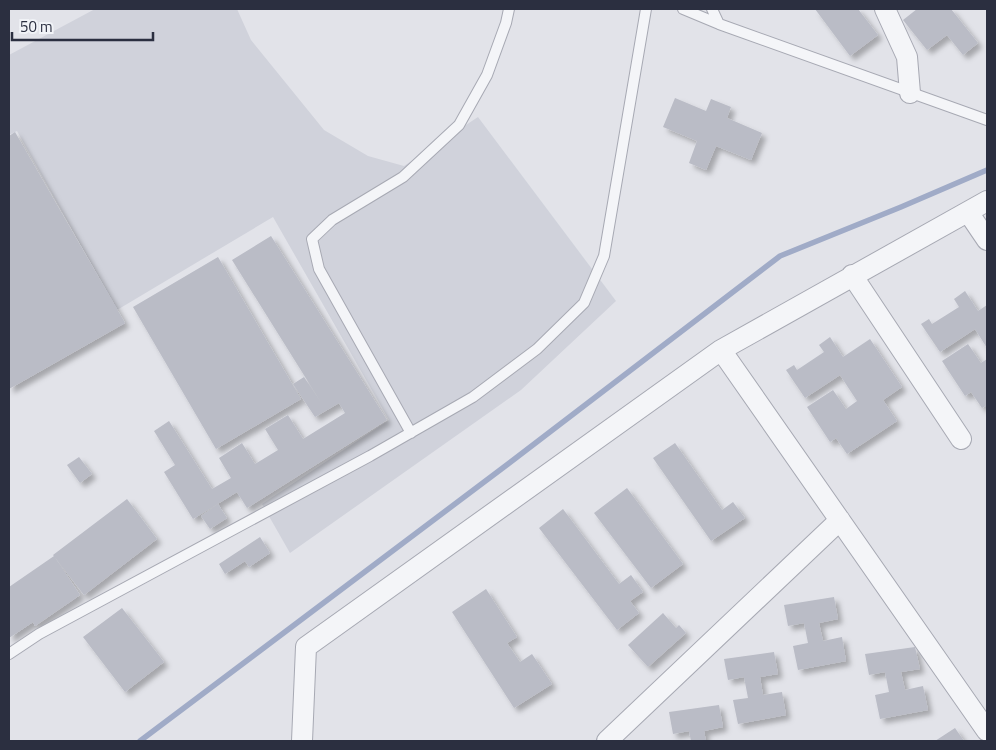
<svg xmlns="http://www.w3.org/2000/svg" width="996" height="750" viewBox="0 0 996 750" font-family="'Titillium Web',sans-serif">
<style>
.built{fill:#d0d2db}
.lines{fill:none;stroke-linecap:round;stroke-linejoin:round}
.stream{stroke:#a0abc7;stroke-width:5.5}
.building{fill:#babcc6;filter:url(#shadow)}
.lane-casing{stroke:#a7a9b3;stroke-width:12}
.street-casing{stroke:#a7a9b3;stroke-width:22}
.lane{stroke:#f4f5f8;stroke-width:10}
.street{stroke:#f4f5f8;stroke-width:20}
</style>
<defs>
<filter id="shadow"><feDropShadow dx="4.5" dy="4.5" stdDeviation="2.5" flood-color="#0004"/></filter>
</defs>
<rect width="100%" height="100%" fill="#e2e3e9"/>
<!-- built -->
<path class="built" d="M95 9H237L251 40 324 130 368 156 404 166 478 117 616 301 521 390 290 553 262 504 389 420 273 217 117 310 17 131 9 135V55Z"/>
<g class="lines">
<!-- stream -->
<path class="stream" d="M140 741 508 464 780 256 901 207 987 170"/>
</g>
<!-- building -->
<path class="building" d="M815 9H858L878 35 850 56Z
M917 9H951L978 43 963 55 947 35 927 50 903 20Z
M675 98 706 111 711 99 731 107 727 118 762 133 751 160 716 146 706 170 689 163 697 141 663 127Z
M15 132 125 323 9 389V136Z
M271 236 387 420 247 508 237 492 193 519 164 472 175 465 154 431 169 421 212 489 231 478 219 458 242 443 255 464 278 450 265 429 288 415 303 439 345 413 339 403 315 417 293 384 304 377 322 404 232 260Z
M218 257 301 399 216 449 133 307Z
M965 291 978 311 987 305V348L975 329 940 352 921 324 929 319 932 324 959 307 954 299Z
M830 337 843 357 870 339 902 387 883 400 897 421 847 454 836 438 830 442 807 407 833 390 846 409 857 401 840 375 805 398 786 370 794 365 797 370 824 352 819 345Z
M968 344 981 363 987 359V405L982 408 971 392 965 396 942 361Z
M675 443 722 510 733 502 745 518 711 541 653 458Z
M79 457 92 474 80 483 67 465Z
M627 488 683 564 651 588 594 513Z
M127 499 157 539 84 595 53 555Z
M218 504 227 518 210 529 201 516Z
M563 509 619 584 631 575 643 592 630 601 639 613 617 630 539 528Z
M260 537 270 553 249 567 245 561 225 574 219 564Z
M54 556 80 595 35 626 33 622 9 638V587Z
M486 589 517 637 507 643 520 662 532 654 552 684 514 708 452 612Z
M834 597 838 619 819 623 823 641 842 637 846 661 798 670 793 646 808 643 804 623 788 626 784 605Z
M122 608 164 662 125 692 83 637Z
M663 613 676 628 679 625 686 633 648 667 628 645Z
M915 647 920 669 901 672 905 690 923 686 928 710 880 719 875 695 889 692 885 672 869 675 865 654Z
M774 652 778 674 760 677 763 695 782 692 786 715 738 724 733 700 748 698 744 677 728 680 724 659Z
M719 705 723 727 704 731 706 741H691L689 731 673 734 669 712Z
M955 728 964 741H935Z"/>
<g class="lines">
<!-- lane casing -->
<g class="lane-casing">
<path id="lane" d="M683 9 719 24 987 120
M712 9 719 24
M411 433 319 269 312 239 332 220 403 177 459 125 487 75 506 23 509 9
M9 654 39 634 370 456 473 397 537 349 584 303 604 256 646 9"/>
</g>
<!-- street casing -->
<g class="street-casing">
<path id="street" d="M885 9 907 57 910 93
M968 212 987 240
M852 275 961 439
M721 350 987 731
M302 741 306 647 721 350 987 201
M607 741 840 520"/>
</g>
<!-- lane -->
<use href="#lane" class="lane"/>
<!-- street -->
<use href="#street" class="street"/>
</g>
<!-- border -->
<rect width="996" height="750" fill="none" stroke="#2b2f40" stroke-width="20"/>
<!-- scale -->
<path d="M12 32v8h141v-8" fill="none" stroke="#2b2f40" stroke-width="2.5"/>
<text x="20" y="32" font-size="15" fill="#2b2f40" stroke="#f1f3f7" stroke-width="4" paint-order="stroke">50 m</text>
</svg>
